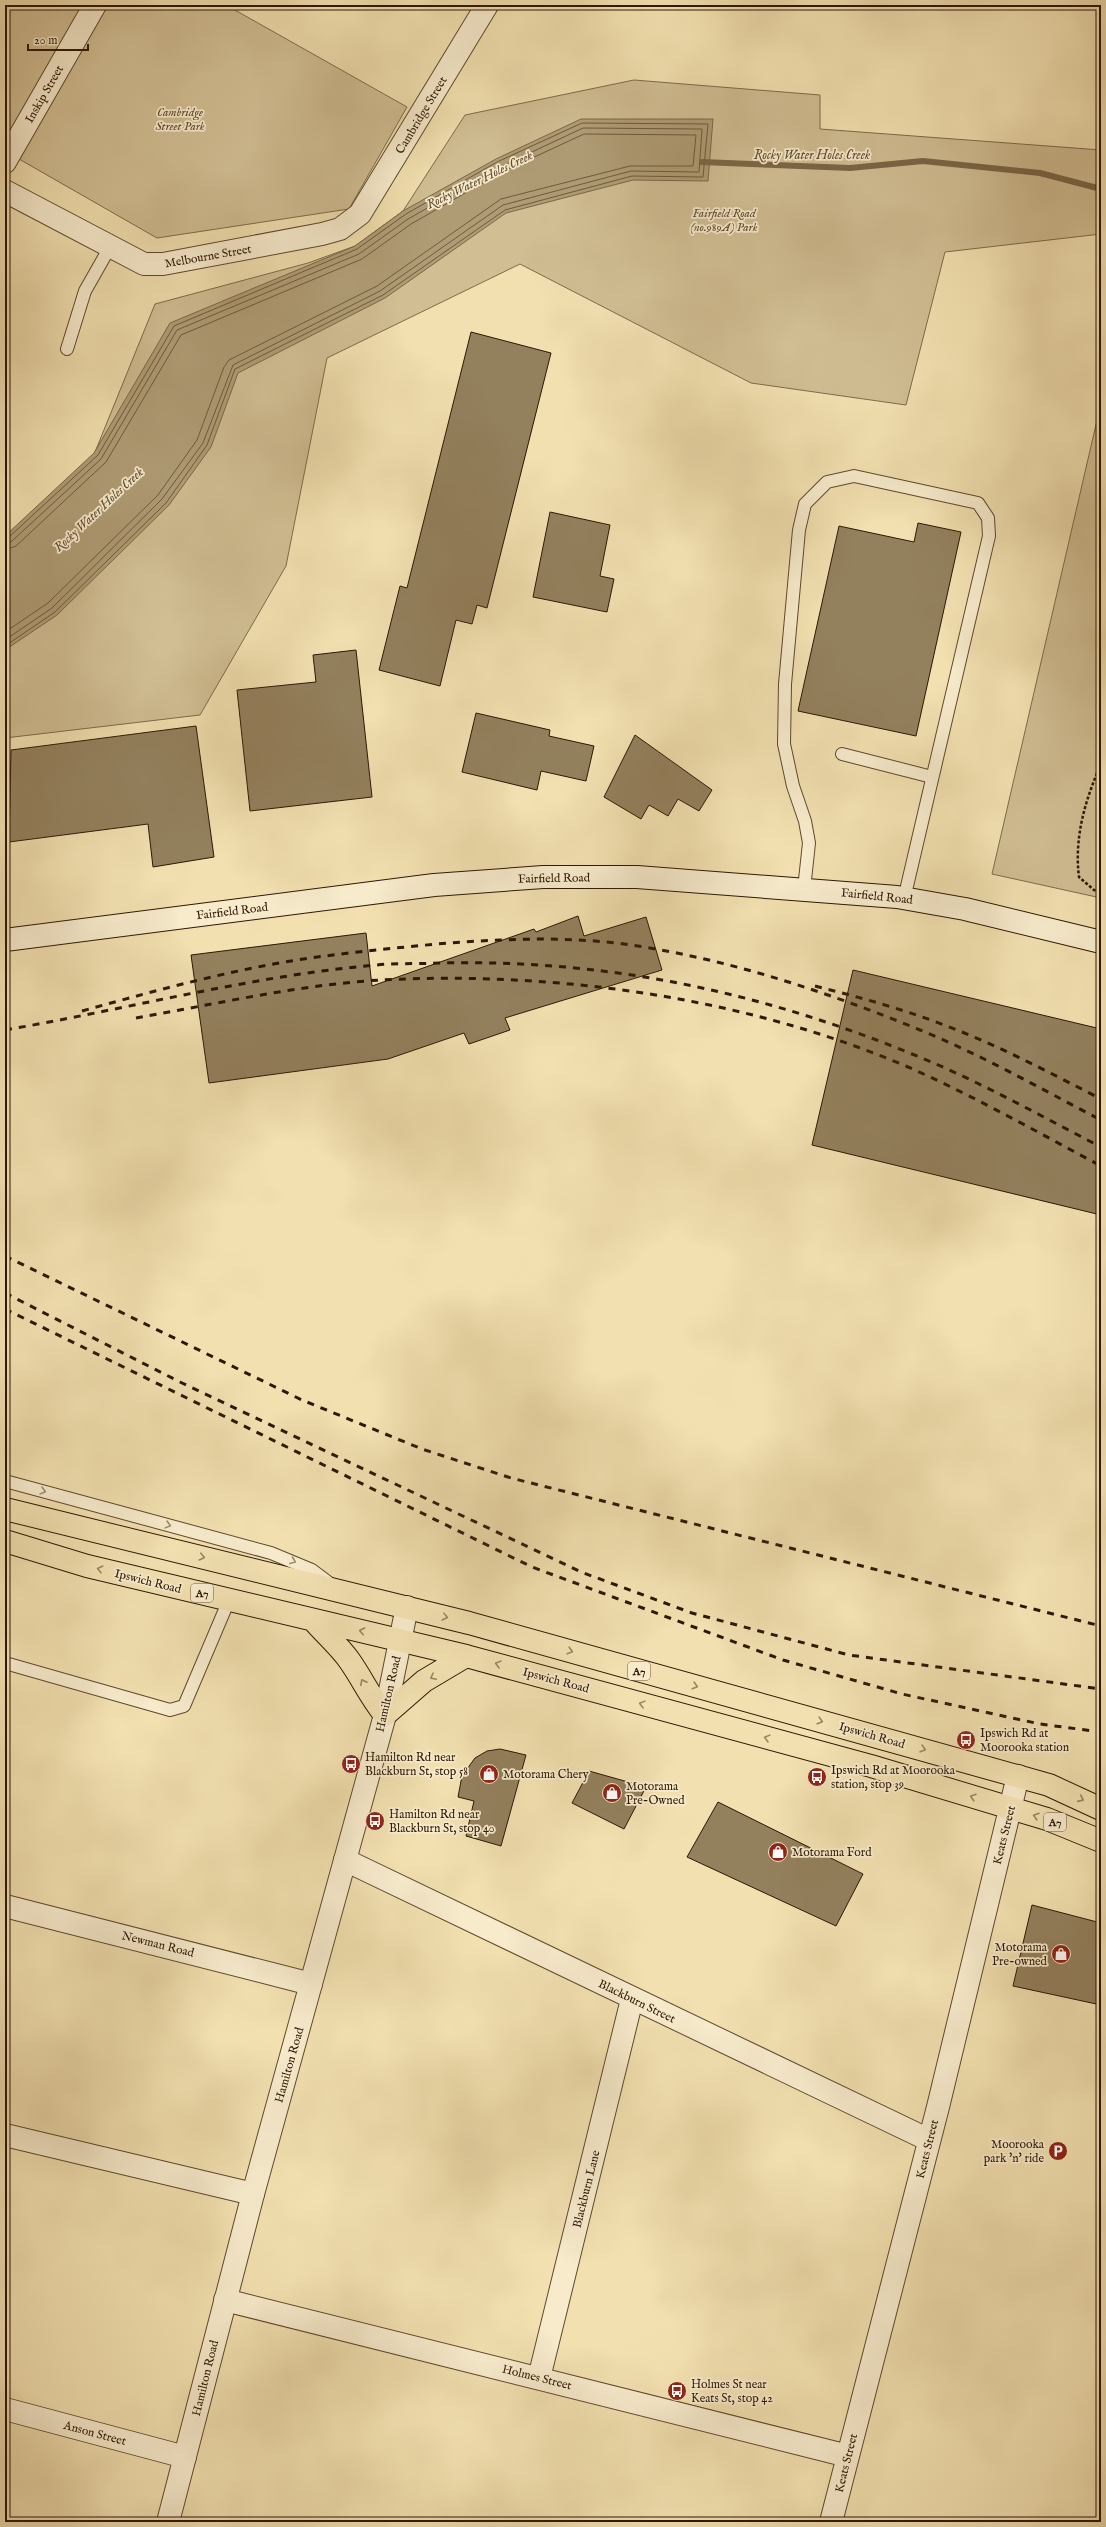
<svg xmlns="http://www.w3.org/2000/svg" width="1106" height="2527" viewBox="0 0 1106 2527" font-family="'IM FELL English',serif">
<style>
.green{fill:#d1be93;stroke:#7f6a4b}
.water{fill:#af9c75;stroke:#7b6747}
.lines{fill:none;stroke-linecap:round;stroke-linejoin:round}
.shore{stroke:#6e5a3c;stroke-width:1}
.stream{stroke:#7b6747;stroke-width:6}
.building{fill:#93805d;stroke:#2d1703}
.service-casing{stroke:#5e492e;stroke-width:14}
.minor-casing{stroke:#5e492e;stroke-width:24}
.tertiary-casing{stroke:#5e492e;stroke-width:24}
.secondary-casing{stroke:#2d1703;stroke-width:24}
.trunk-casing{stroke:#2d1703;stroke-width:24}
.path{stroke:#2d1703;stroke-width:2.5;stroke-dasharray:3 2;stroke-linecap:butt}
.service{stroke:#f7ebcc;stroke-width:12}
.minor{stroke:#f7ebcc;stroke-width:22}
.tertiary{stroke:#f7ebcc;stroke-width:22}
.secondary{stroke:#f7ebcc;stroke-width:22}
.trunk{stroke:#f2e0b0;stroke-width:22}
.rail{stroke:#2d1703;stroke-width:3;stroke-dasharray:7 7;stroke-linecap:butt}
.oneway{stroke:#9c8c72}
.oneway2{stroke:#998662}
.labels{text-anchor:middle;stroke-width:3.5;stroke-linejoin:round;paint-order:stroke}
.shield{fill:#f7ebcc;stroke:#6a573f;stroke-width:1}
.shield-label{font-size:11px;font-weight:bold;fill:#2d1703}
.street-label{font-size:12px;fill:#2d1703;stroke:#f7ebcc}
.park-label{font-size:12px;font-style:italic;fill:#5e492e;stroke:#f7ebcc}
.poi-label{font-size:12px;fill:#2d1703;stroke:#f7ebcc;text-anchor:start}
.water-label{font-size:13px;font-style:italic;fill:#614c31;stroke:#f7ebcc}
</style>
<rect width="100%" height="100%" fill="#f2e0b0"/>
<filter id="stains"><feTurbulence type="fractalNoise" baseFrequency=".005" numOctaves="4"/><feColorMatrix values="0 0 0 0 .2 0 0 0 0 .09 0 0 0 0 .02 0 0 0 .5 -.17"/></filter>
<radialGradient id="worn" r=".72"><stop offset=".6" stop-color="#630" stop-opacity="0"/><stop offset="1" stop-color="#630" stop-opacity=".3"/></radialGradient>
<!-- green -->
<path class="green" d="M5 5H226L407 107 349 209 157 238 5 151Z
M634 80 820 95V129L1101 150V234L945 252 906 405 751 383 520 264 327 358 286 566 200 715 5 738V538L93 457 155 304 308 263 355 246 403 211 465 115Z
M1101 403V898L992 874Z"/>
<!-- water -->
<path class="water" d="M581 119H713L708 181 633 180 506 213 385 298 238 373 211 447 169 505 57 615 5 650V536L94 453 170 323 355 246 403 211 496 159Z"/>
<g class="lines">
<!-- shore -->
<path class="shore" d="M5 539 9 537 98 455 174 326 357 249 406 214 497 162 582 123 708 124 703 177 632 176 505 210 383 295 235 369 207 445 166 503 55 612 5 646
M5 544 12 541 101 459 177 330 359 254 408 219 500 167 583 128 702 129 699 172 631 171 503 205 380 291 233 365 203 443 162 499 52 608 5 640
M5 550 16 546 106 462 181 335 362 259 411 224 502 172 584 134 696 135 693 166H630L501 199 377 286 229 360 224 367 197 440 158 495 48 603 5 632"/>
<!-- stream -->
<path class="stream" d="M702 162 850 168 923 161 1040 173 1101 189"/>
</g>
<!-- building -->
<path class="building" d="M471 332 551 353 487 608 477 605 472 624 456 620 440 686 379 670 400 586 407 588Z
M550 512 610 525 600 576 614 579 607 612 533 597Z
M918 523 961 532 916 736 798 711 839 526 914 542Z
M356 650 372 797 250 811 237 690 316 682 313 655Z
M476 713 550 730 549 736 594 746 586 781 541 771 537 790 462 772Z
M196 726 214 857 153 867 148 824 9 842 11 750Z
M635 735 712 790 699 811 678 799 668 816 649 805 641 819 604 797Z
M578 916 584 936 646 917 662 970 505 1018 510 1030 469 1044 464 1033 388 1059 209 1083 191 955 366 933 372 986 534 929 536 932Z
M853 970 1101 1029V1215L812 1145Z
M500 1749 526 1755 501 1846 466 1836 474 1801 458 1797 462 1776 475 1758 487 1751Z
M589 1771 646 1787 624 1829 572 1803Z
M718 1802 863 1874 836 1926 687 1857Z
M1032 1905 1101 1923V2005L1013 1986Z"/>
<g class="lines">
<!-- service casing -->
<g class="service-casing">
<path id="service" d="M67 349 85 291 110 247
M842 754 932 777
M804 889 809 843 805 821 793 786 784 744 785 684 799 530 805 504 827 482 854 476 978 503 988 518 989 536 904 899
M5 1481 271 1553 312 1570 332 1585
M5 1663 170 1710 184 1706 229 1600"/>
</g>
<!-- minor casing -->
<g class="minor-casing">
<path id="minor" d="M5 162 95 5
M5 191 144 264H163L322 234 340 229 360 214 487 5
M345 1860 929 2140
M5 1906 311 1984
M5 2135 253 2194
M225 2300 848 2456
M539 2378 632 1999
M5 2409 185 2457
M831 2522 938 2107 1018 1776"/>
</g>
<!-- tertiary casing -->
<g class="tertiary-casing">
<path id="tertiary" d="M168 2522 253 2194 385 1715 407 1607"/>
</g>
<!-- secondary casing -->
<g class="secondary-casing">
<path id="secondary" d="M5 940 434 885 543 877H637L897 897 965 909 1101 942"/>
</g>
<!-- trunk casing -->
<g class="trunk-casing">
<path id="trunk" d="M5 1509 469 1623 1049 1785 1101 1809
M5 1541 87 1566 466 1656 871 1766 1047 1819 1101 1841
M313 1620C324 1633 339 1646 349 1660 362 1678 370 1697 385 1715L424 1681 466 1656"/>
</g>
<!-- path -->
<path class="path" d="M1101 764C1085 800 1074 838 1079 877L1094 890 1101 892"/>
<!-- service -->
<use href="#service" class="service"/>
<!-- minor -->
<use href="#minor" class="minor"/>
<!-- tertiary -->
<use href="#tertiary" class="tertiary"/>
<!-- secondary -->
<use href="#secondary" class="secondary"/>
<!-- trunk -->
<use href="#trunk" class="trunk"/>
<!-- rail -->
<path class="rail" d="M815 986C867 999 920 1014 969 1035 1015 1054 1058 1077 1101 1099
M82 1011C147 993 212 975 279 963 331 954 384 949 437 944 499 939 562 936 624 944 725 958 825 991 920 1030 982 1055 1041 1089 1101 1120
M136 1018C216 1004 298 985 380 980 556 971 745 997 908 1067 974 1096 1037 1132 1101 1166
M5 1030C128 1009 251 976 376 965 397 963 418 964 439 963 605 959 758 991 912 1054 977 1080 1039 1115 1101 1147
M5 1256 302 1400 422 1449 511 1478 1101 1626
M5 1293 180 1382 581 1572 692 1613 849 1655 1101 1689
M5 1309 532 1567 783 1660 902 1694 1040 1724 1101 1732"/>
</g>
<!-- one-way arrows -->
<defs><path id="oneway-chevron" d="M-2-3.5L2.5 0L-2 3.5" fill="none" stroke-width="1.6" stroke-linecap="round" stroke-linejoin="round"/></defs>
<g class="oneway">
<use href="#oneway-chevron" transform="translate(43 1491) rotate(15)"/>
<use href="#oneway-chevron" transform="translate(168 1525) rotate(15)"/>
<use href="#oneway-chevron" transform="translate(293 1561) rotate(22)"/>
</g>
<g class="oneway2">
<use href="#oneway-chevron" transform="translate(202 1557) rotate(13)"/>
<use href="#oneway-chevron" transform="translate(100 1569) rotate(-166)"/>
<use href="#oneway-chevron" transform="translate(445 1617) rotate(14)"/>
<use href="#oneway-chevron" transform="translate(362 1631) rotate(-168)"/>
<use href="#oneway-chevron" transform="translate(570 1651) rotate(16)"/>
<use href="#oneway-chevron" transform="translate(498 1664) rotate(-165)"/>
<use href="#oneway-chevron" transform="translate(433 1677) rotate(153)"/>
<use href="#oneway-chevron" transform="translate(363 1682) rotate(-116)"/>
<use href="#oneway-chevron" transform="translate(695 1686) rotate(16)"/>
<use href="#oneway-chevron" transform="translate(642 1704) rotate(-165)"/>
<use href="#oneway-chevron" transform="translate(820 1721) rotate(16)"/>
<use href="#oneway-chevron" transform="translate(767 1738) rotate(-165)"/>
<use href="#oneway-chevron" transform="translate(923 1749) rotate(16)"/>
<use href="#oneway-chevron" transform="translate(973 1797) rotate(-163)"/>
<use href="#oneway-chevron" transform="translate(1081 1799) rotate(24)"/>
<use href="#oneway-chevron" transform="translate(1036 1816) rotate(-163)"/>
</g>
<!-- icons -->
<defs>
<g id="bus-disc" transform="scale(1)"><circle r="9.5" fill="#8f2418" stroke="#f7ebcc"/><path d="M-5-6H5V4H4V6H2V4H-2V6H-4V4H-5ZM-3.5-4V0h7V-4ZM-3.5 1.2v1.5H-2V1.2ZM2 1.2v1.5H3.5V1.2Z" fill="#fff"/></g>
<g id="shop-disc" transform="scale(1)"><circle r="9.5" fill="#8f2418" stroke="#f7ebcc"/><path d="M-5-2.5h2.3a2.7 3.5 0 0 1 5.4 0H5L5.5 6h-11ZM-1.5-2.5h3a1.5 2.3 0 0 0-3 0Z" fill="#fff"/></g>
<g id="parking-disc" transform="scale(1)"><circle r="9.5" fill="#8f2418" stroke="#f7ebcc"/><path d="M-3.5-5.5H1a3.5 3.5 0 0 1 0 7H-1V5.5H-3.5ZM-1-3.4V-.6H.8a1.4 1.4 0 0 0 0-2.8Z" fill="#fff"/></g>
</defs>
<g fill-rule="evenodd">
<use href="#bus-disc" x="966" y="1740"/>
<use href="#bus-disc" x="351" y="1764"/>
<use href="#shop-disc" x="489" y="1774"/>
<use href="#bus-disc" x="817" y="1777"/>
<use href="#shop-disc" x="612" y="1793"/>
<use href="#bus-disc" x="375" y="1821"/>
<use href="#shop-disc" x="778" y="1852"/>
<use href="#shop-disc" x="1061" y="1954"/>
<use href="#parking-disc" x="1058" y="2151"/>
<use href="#bus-disc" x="677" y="2391"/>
</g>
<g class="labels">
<!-- shield labels -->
<g class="shield">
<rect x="191" y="1584" width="22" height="18" rx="3"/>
<rect x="628" y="1662" width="22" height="18" rx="3"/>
<rect x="1044" y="1813" width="22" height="18" rx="3"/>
</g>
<g class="shield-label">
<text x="202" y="1597">A7</text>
<text x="639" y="1675">A7</text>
<text x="1055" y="1826">A7</text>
</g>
<!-- street labels -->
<g class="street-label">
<text transform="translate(44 94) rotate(-60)" y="4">Inskip Street</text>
<text transform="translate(421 115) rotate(-59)" y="4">Cambridge Street</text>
<text transform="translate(208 256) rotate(-10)" y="4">Melbourne Street</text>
<text transform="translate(554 878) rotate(-1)" y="4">Fairfield Road</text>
<text transform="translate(877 896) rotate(6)" y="4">Fairfield Road</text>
<text transform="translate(232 911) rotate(-7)" y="4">Fairfield Road</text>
<text transform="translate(148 1581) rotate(14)" y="4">Ipswich Road</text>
<text transform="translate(556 1680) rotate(15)" y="4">Ipswich Road</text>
<text transform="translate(388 1694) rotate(-77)" y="4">Hamilton Road</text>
<text transform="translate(872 1735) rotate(16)" y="4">Ipswich Road</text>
<text transform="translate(1004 1835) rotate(-76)" y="4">Keats Street</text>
<text transform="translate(158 1944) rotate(14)" y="4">Newman Road</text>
<text transform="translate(637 2001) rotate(26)" y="4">Blackburn Street</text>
<text transform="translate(289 2065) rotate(-74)" y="4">Hamilton Road</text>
<text transform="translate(927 2149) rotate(-76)" y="4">Keats Street</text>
<text transform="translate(586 2189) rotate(-76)" y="4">Blackburn Lane</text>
<text transform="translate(537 2377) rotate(14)" y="4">Holmes Street</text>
<text transform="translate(205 2378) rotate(-76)" y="4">Hamilton Road</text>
<text transform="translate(95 2433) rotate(15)" y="4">Anson Street</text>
<text transform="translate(846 2463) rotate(-76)" y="4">Keats Street</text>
</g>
<!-- park labels -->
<g class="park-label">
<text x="180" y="116">Cambridge<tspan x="180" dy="14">Street Park</tspan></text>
<text x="724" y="217">Fairfield Road<tspan x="724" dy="14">(no.989A) Park</tspan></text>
</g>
<!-- poi labels -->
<g class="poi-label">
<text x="980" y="1737">Ipswich Rd at<tspan x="980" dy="14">Moorooka station</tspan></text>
<text x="365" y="1761">Hamilton Rd near<tspan x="365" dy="14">Blackburn St, stop 58</tspan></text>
<text x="831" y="1774">Ipswich Rd at Moorooka<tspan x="831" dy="14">station, stop 39</tspan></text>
<text x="503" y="1778">Motorama Chery</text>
<text x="626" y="1790">Motorama<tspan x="626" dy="14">Pre-Owned</tspan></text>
<text x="389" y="1818">Hamilton Rd near<tspan x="389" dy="14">Blackburn St, stop 40</tspan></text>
<text x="792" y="1856">Motorama Ford</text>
<text x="1047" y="1951" text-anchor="end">Motorama<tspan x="1047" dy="14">Pre-owned</tspan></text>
<text x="1044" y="2148" text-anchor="end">Moorooka<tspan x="1044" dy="14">park 'n' ride</tspan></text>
<text x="691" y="2388">Holmes St near<tspan x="691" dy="14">Keats St, stop 42</tspan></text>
</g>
<!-- water labels -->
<g class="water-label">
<text x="812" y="159">Rocky Water Holes Creek</text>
<text transform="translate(479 179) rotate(-26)" y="5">Rocky Water Holes Creek</text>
<text transform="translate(98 509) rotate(-43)" y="5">Rocky Water Holes Creek</text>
</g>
</g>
<!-- margin -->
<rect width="1106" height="2527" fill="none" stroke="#f2e0b0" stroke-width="20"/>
<rect x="6" y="6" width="1094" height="2515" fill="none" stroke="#2d1703" stroke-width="2"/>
<rect x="10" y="10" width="1086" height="2507" fill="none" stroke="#2d1703"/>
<!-- scale -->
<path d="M28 44v6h60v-6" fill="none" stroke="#2d1703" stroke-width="2"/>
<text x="34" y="44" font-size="12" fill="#2d1703" stroke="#f7ebcc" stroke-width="3" paint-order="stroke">20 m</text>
<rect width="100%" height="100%" filter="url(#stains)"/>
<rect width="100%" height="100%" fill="url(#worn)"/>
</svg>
